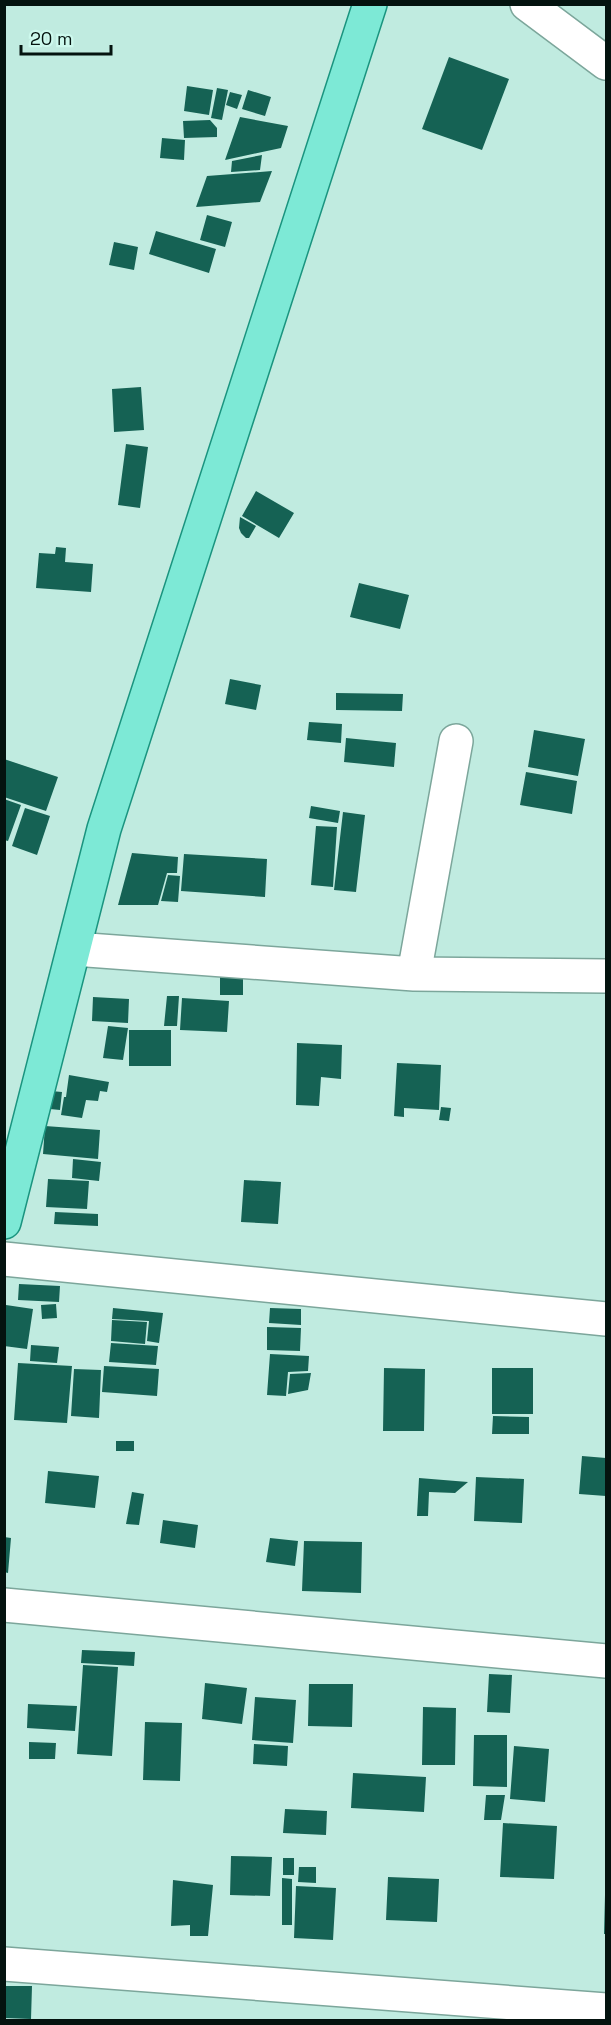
<svg xmlns="http://www.w3.org/2000/svg" width="611" height="2025" viewBox="0 0 611 2025" font-family="'Space Grotesk',sans-serif">
<style>
.building{fill:#156254}
.lines{fill:none;stroke-linecap:round;stroke-linejoin:round}
.street-casing{stroke:#7ca69b;stroke-width:36}
.primary-casing{stroke:#1a947f;stroke-width:36}
.street{stroke:#fff;stroke-width:33}
.primary{stroke:#7de9d6;stroke-width:33}
</style>
<rect width="100%" height="100%" fill="#c0ebe0"/>
<!-- building -->
<path class="building" d="M449 57 509 79 482 150 422 129Z
M187 86 213 90 209 115 184 111Z
M217 88 228 90 222 120 211 118Z
M248 90 271 97 265 116 242 109Z
M230 92 242 95 237 109 226 105Z
M240 117 288 126 281 148 225 160Z
M210 120 217 128V137L184 138 183 121Z
M162 138 185 140 184 160 160 158Z
M262 155 260 170 231 172 232 161Z
M272 171 260 202 196 207 207 176Z
M207 215 232 222 225 247 200 240Z
M156 231 216 249 209 273 149 254Z
M114 242 138 247 134 270 109 265Z
M141 387 144 430 114 432 112 389Z
M126 444 148 447 140 508 118 505Z
M256 491 294 513 279 538 242 516Z
M240 517 256 526 249 538H246L241 533 239 528Z
M56 547 66 548 65 562 93 564 91 592 36 588 39 553 55 554Z
M359 583 409 595 400 629 350 617Z
M230 679 261 685 256 710 225 704Z
M336 693 403 694 402 711 336 710Z
M309 722 342 724 341 743 307 740Z
M534 730 585 739 578 776 528 767Z
M346 738 396 743 394 767 344 762Z
M4 759 58 777 46 811 4 797Z
M526 772 577 781 572 814 520 805Z
M4 799 21 805 8 841 4 840Z
M311 806 340 811 338 823 309 818Z
M25 808 50 816 37 855 12 846Z
M343 812 365 815 356 892 334 890Z
M316 826 337 827 333 887 311 885Z
M132 853 178 857 177 873H167L158 905H118Z
M184 854 267 859 265 897 181 891Z
M168 875 180 876 178 902 161 901Z
M220 975 243 976V995H220Z
M167 996H179L177 1026H164Z
M93 997 129 999 128 1023 92 1021Z
M182 998 229 1001 227 1032 180 1030Z
M108 1026 128 1028 123 1060 103 1058Z
M129 1030H171V1066H129Z
M297 1043 342 1045 341 1079 321 1077 319 1106 296 1105Z
M397 1063 441 1065 439 1110 404 1108V1117L394 1116Z
M69 1075 109 1082 107 1092 100 1091 98 1101 86 1100 82 1118 61 1115 64 1097H66Z
M51 1091 62 1092 60 1110 50 1109Z
M441 1107 451 1108 449 1121 439 1120Z
M45 1126 100 1130 98 1159 43 1154Z
M73 1159 101 1162 99 1181 72 1178Z
M48 1179 89 1181 87 1209 46 1207Z
M244 1180 281 1182 278 1224 241 1222Z
M55 1212 98 1214V1226L54 1224Z
M19 1284 60 1286 59 1302 18 1300Z
M56 1304 57 1318 42 1319 41 1305Z
M6 1305 33 1309 27 1349 4 1346Z
M113 1308 163 1313 159 1343 147 1341 149 1321 112 1319Z
M270 1308 301 1309V1325L269 1323Z
M112 1320 147 1322 145 1344 111 1341Z
M267 1327 301 1328 300 1351 267 1350Z
M111 1343 158 1346 156 1365 109 1362Z
M31 1345 59 1347 57 1363 30 1361Z
M270 1354 309 1356 308 1371 288 1372 286 1396 267 1395Z
M18 1363 72 1366 67 1423 14 1420Z
M104 1366 159 1369 157 1396 102 1392Z
M384 1368 425 1369 424 1431H383Z
M492 1368H533V1414H492Z
M74 1369 101 1370 99 1418 71 1416Z
M311 1373 308 1390 288 1394 290 1374Z
M493 1416 529 1417V1434H492Z
M116 1441H134V1451H116Z
M582 1456 606 1458V1496L579 1494Z
M48 1471 99 1476 95 1508 45 1503Z
M476 1477 524 1479 522 1523 474 1521Z
M419 1478 468 1482 455 1493 429 1492 428 1516H417Z
M132 1492 144 1494 139 1525 126 1524Z
M163 1520 198 1525 195 1548 160 1543Z
M4 1537 11 1538 8 1573 4 1572Z
M270 1538 298 1541 295 1566 266 1562Z
M304 1541 362 1542 361 1593 302 1591Z
M82 1650 135 1652 134 1666 81 1663Z
M83 1665 118 1667 112 1756 77 1754Z
M489 1674 512 1675 510 1713 487 1712Z
M205 1683 247 1688 242 1724 202 1719Z
M309 1684H353L352 1727 308 1726Z
M255 1697 296 1700 293 1743 252 1740Z
M28 1704 77 1706 75 1731 27 1728Z
M423 1707 456 1708 455 1765H422Z
M145 1722 182 1723 180 1781 143 1780Z
M474 1735H507V1787L473 1786Z
M29 1742 56 1743 55 1759H29Z
M254 1744 288 1746 287 1766 253 1764Z
M514 1746 549 1749 545 1802 510 1799Z
M353 1773 426 1777 424 1812 351 1808Z
M486 1795H505L501 1820H484Z
M285 1809 327 1811 326 1835 283 1833Z
M503 1823 557 1826 554 1879 500 1877Z
M231 1856 272 1857 270 1896 230 1895Z
M283 1858H294V1875H283Z
M299 1867H316V1883L298 1882Z
M388 1877 439 1879 437 1922 386 1920Z
M282 1878 292 1879V1925H282Z
M173 1880 213 1885 208 1936H190V1925L171 1926Z
M296 1886 336 1888 333 1940 294 1938Z
M605 1895H606V1934H604Z
M4 1986H32L31 2019 4 2018Z"/>
<g class="lines">
<!-- street casing -->
<g class="street-casing">
<path id="street" d="M527 4 606 63
M74 949 414 974 606 976
M414 974 456 741
M4 1259 606 1319
M4 1605 606 1661
M4 1964 606 2010"/>
</g>
<!-- primary casing -->
<g class="primary-casing">
<path id="primary" d="M4 1222 104 829 370 4"/>
</g>
<!-- street -->
<use href="#street" class="street"/>
<!-- primary -->
<use href="#primary" class="primary"/>
</g>
<!-- border -->
<rect width="611" height="2025" fill="none" stroke="#04130f" stroke-width="12"/>
<!-- scale -->
<path d="M21 45v9h90v-9" fill="none" stroke="#04130f" stroke-width="3"/>
<text x="30" y="45" font-size="18" fill="#04130f" stroke="#cdf9ed" stroke-width="4.5" paint-order="stroke">20 m</text>
</svg>
